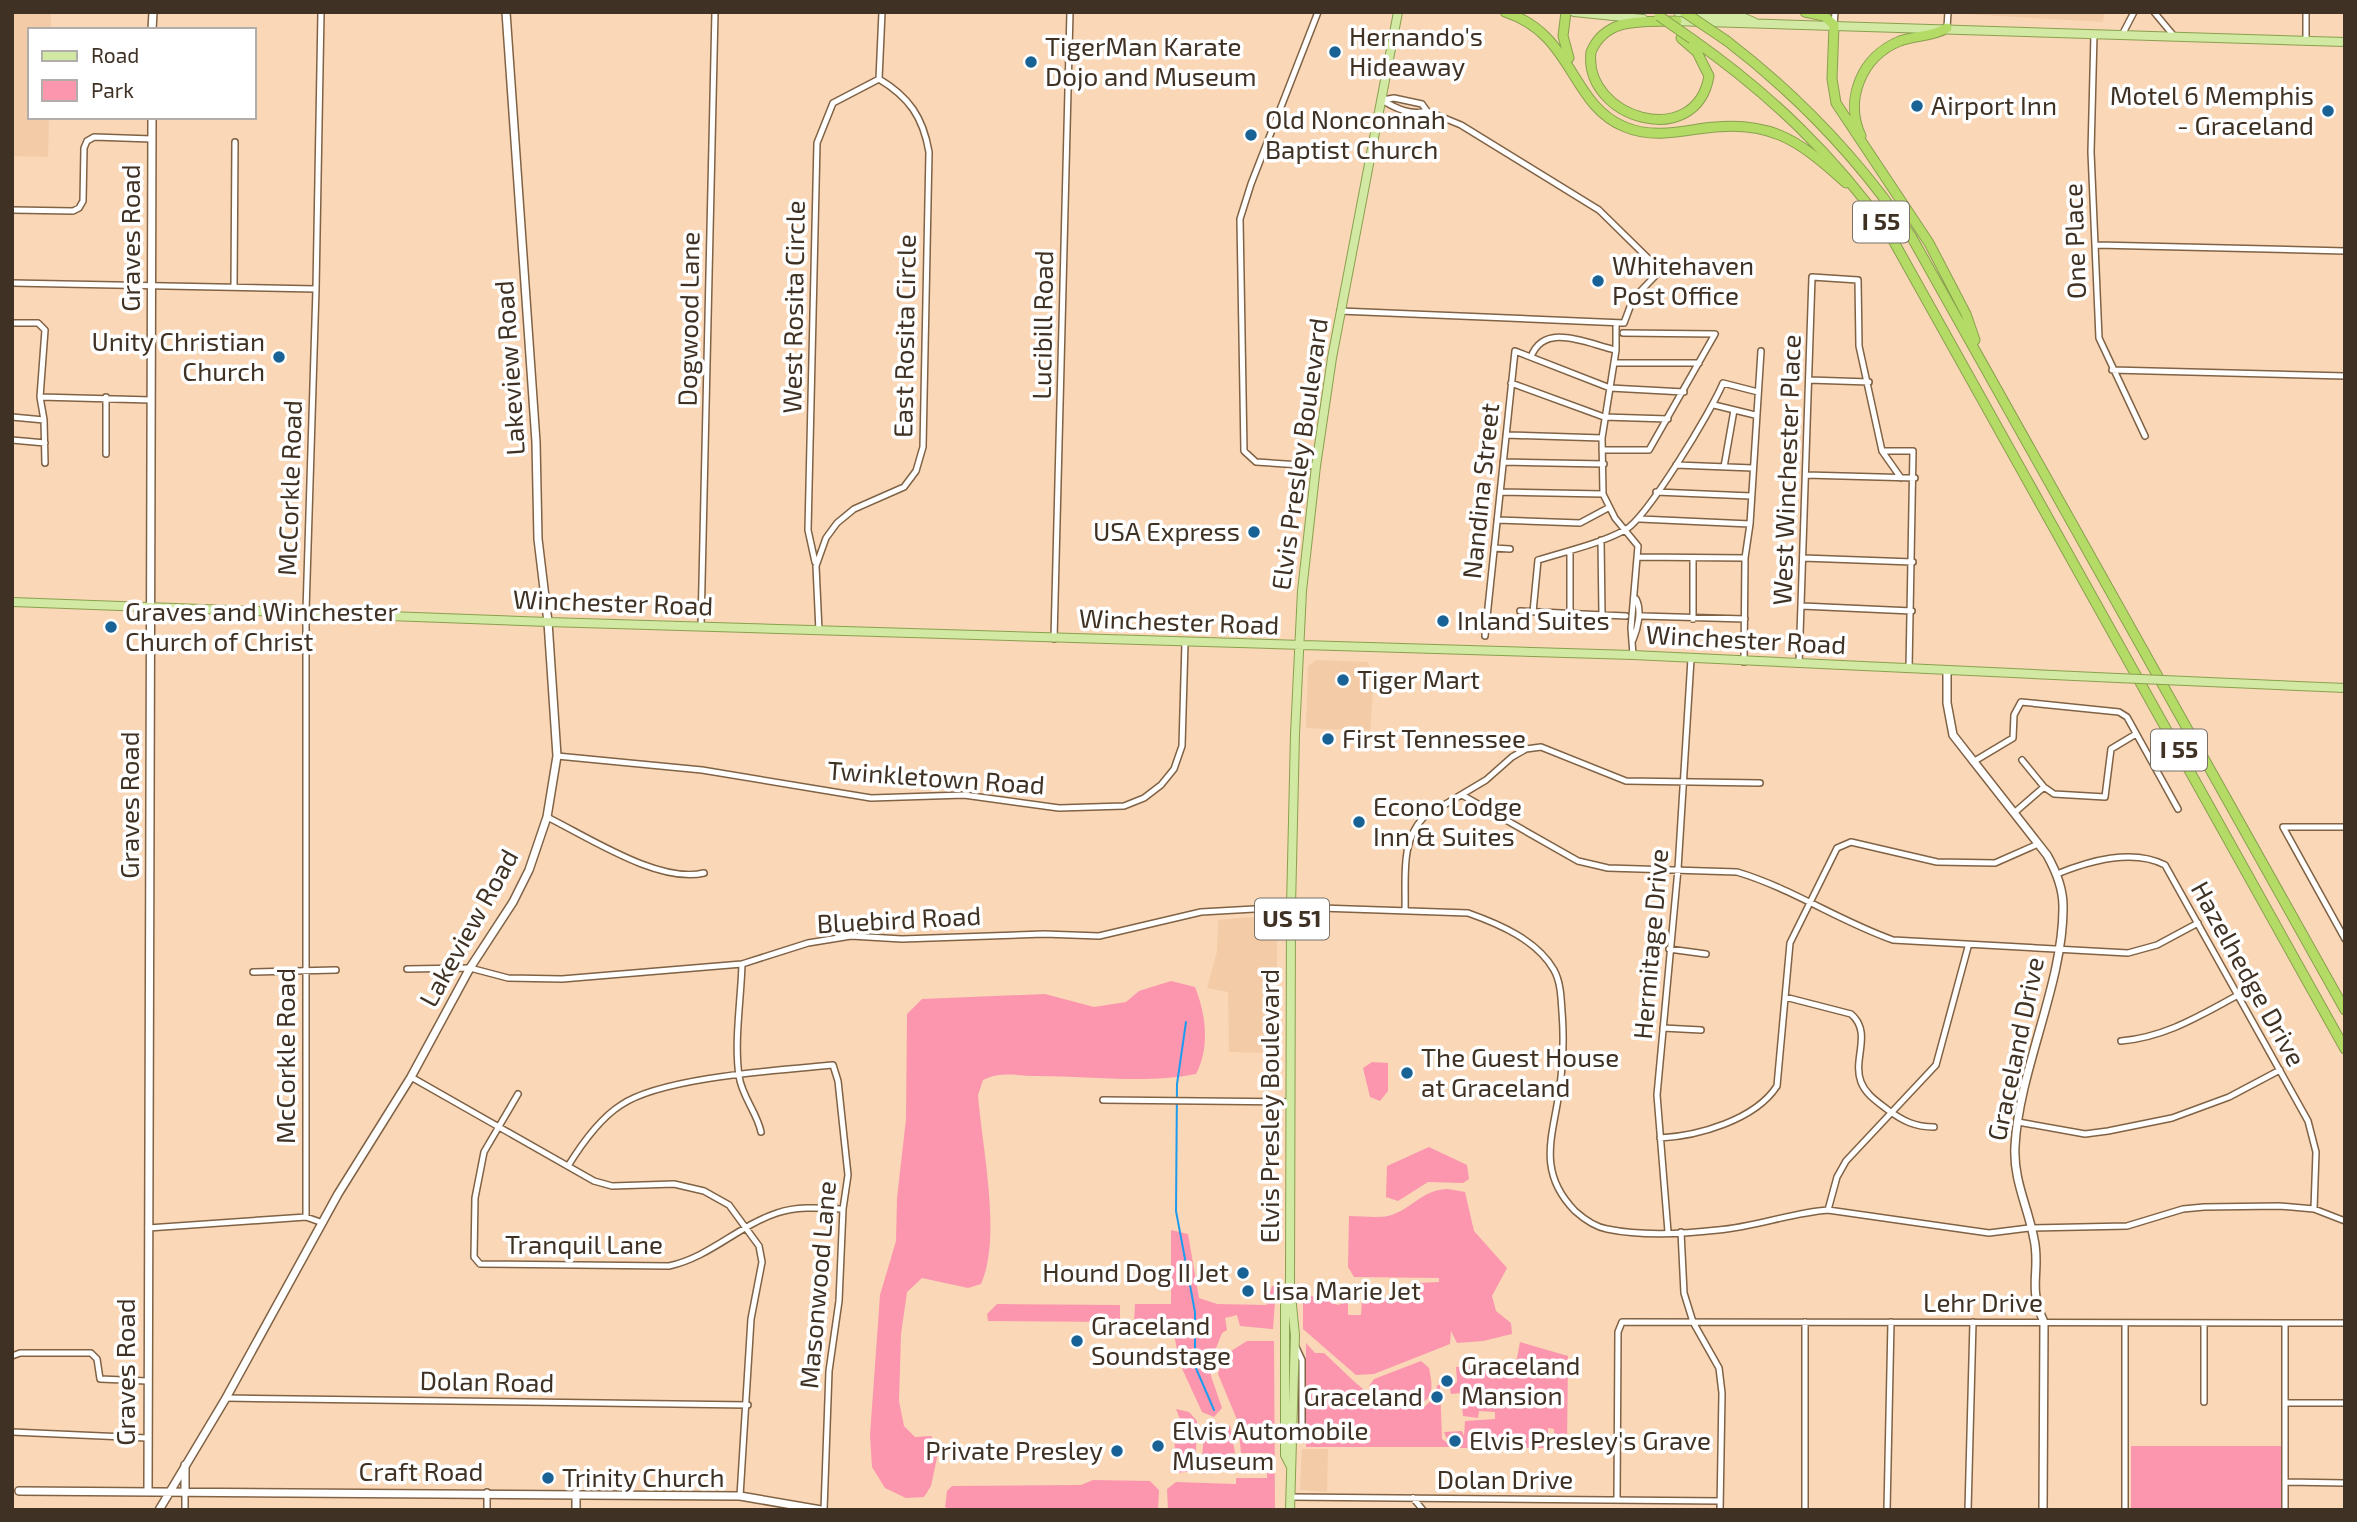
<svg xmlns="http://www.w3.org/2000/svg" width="2357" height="1522" viewBox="0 0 2357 1522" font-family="'Exo 2',sans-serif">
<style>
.built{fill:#f3cba6}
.green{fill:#fb96ae}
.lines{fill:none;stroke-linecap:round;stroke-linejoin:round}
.stream{stroke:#1f9bee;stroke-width:2}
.street-casing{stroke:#806245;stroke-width:8}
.secondary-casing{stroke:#806245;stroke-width:10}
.primary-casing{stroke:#8aa04f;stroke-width:10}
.highway-casing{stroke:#8aa04f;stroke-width:11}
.street{stroke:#fff;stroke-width:5}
.secondary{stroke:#fff;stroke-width:7}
.primary{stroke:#d1e9a3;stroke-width:8}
.highway{stroke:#b3db65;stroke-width:9}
.primary-bridge-casing{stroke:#8aa04f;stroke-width:10;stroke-linecap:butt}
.highway-bridge-casing{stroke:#8aa04f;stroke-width:11;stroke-linecap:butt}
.primary-bridge{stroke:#d1e9a3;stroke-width:8}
.highway-bridge{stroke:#b3db65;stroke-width:9}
.poi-dot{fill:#196295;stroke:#fff;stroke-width:2.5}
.labels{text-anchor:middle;stroke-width:7;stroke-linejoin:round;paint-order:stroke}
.shield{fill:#fff;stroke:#797066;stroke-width:2}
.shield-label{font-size:24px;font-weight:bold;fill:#3f3225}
.poi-label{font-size:26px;fill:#3f3225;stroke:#fff;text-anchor:start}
.street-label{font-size:26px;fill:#3f3225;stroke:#fff}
</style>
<rect width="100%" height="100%" fill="#f9d7b7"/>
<!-- built -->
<path class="built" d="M12 12H51V30H30V117H49L48 157 12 156Z
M1933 12H2104L2103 22Z
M1316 660 1368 662 1374 679 1370 731 1306 728 1308 666Z
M1277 915V1053L1229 1052 1228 992 1207 988 1217 952 1218 920Z
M1302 1449H1328L1327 1492 1300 1490Z"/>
<!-- green -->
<path class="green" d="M1171 981 1195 987C1206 1014 1210 1048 1196 1074 1145 1084 1089 1076 1037 1076 1017 1076 1002 1071 983 1080L978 1095C982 1148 1002 1236 981 1284L968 1288 922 1278 907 1292 901 1334 899 1401 904 1426 915 1437 931 1436 939 1448 931 1486 924 1497 906 1498 885 1488 872 1467 870 1435 880 1295 896 1241 897 1198 906 1119 907 1014 922 999 1045 994 1094 1007 1126 1002 1139 991Z
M1372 1062 1388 1063V1091L1380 1101 1370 1097 1363 1068Z
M1429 1147 1467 1165 1469 1179 1463 1183 1428 1182 1398 1201 1386 1197 1387 1166Z
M1448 1189 1465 1192 1474 1231 1507 1268 1492 1296 1496 1311 1511 1323 1512 1334 1483 1341 1457 1343 1451 1331 1450 1344 1374 1374 1356 1375 1303 1329V1293L1338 1305 1345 1302V1286H1348V1315H1361L1362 1298H1416L1418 1283 1439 1282V1278L1354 1277 1348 1267 1349 1216C1362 1216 1377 1218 1388 1216 1412 1210 1422 1189 1448 1189Z
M1171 1230 1188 1234 1199 1298 1217 1304 1267 1305 1264 1299 1269 1296 1272 1286 1276 1287 1273 1329 1240 1326 1237 1315 1225 1318 1227 1330 1222 1333 1213 1356 1179 1359 1172 1325 1134 1322 1135 1304H1171Z
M997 1304 1120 1305V1322L988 1321 987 1314Z
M1247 1341H1274L1275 1510H1168L1167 1489 1176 1482 1236 1484V1478H1267L1268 1453H1241L1238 1422 1218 1374 1223 1356Z
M1520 1342 1568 1356 1567 1445 1558 1444 1554 1440V1429L1548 1428V1448H1459L1457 1444H1450L1449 1447H1306V1343L1315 1353H1324C1352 1378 1381 1416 1423 1408L1436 1396 1437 1385H1440L1442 1439 1449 1444 1444 1432 1462 1431 1464 1436 1465 1421 1495 1419V1412L1479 1411 1478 1418 1463 1416 1461 1393 1451 1394 1450 1388 1457 1382 1456 1367 1470 1366V1372L1515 1368Z
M1421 1361 1429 1368C1431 1380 1435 1392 1425 1401L1395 1402 1369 1386 1374 1379Z
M1179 1362H1211V1376L1222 1408 1214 1417 1202 1412Z
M1176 1409 1189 1412 1197 1421 1195 1471 1176 1473 1174 1469 1175 1439 1186 1434Z
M1215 1423 1230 1426 1235 1453 1228 1454V1470H1207L1205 1474 1201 1472 1204 1433Z
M2131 1446H2282V1510H2131Z
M1093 1480 1150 1481 1159 1490 1158 1510H951L945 1507 947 1491 952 1486 1081 1485Z"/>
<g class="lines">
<!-- stream -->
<path class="stream" d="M1186 1022 1177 1084 1176 1211 1195 1312V1366L1214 1410"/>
<!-- street casing -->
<g class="street-casing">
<path id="street" d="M2154 12 2174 36
M1834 25 1835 12
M1947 28 1948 12
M2094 34 2091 152 2099 338 2145 436
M2122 35 2134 12
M2306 41V12
M879 79 882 12
M1394 98 1422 104 1427 111C1411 116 1395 108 1382 100Z
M12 210 73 211 79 208 83 201 84 148 87 141 94 137 152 139
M2097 245 2345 251
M12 283 316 289
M234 287 235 142
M1340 311 1624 323 1633 299 1657 274 1656 266 1599 210 1461 125 1427 111
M12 323H38L45 330 40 397 44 420 45 463
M1616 323V350L1602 438 1603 494 1615 518 1638 546 1631 628 1633 655
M1531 357C1544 321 1588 344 1616 350
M1614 363H1699
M2112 370 2345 376
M1809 380 1869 382
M1511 383 1604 417 1668 419
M40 397 151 400
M106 397V454
M1714 405 1755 415
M12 417 44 420
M1506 435 1602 438
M12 440 45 443
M1602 450H1649L1715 334 1623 333
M1882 451H1913L1909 669
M1503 462 1604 464
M1676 465 1753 468
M1316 466 1256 462 1244 451 1240 219 1251 184 1318 12
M1724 467 1734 410
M1806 475 1915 478
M1500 492 1603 494
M1656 492 1751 496
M1640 519 1750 524
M1497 520 1580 523 1608 508
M1601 540 1602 615
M1494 548 1510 549
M1570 551V614
M1638 557 1745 558
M1693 558V619
M1803 558 1913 562
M815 562 808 530 817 143 833 103 879 79
M1802 606 1912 611
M1520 611 1626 616
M1533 612 1538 560C1567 551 1599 544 1625 530 1647 518 1712 410 1723 383L1758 392
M1642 616 1745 619
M701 626 715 12
M819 631 816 566 826 538 837 523 854 509 904 487 916 471 923 447 929 152C923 117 909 97 879 79
M1485 636 1515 351 1610 388 1684 392
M1054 639 1070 12
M1633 640C1638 628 1642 610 1636 599
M1744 662 1745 558 1750 524 1761 351
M1799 664 1812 277 1858 280 1859 346 1882 451 1901 478
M557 756 702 770 871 798 964 795 1059 808 1124 806 1144 798 1161 785 1174 769 1182 746 1185 643
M2022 760 2044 787
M1973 762 2013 738 2014 715 2021 702 2119 712 2127 717 2178 809
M1462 795 1578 861 1608 868 1737 872C1791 888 1839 921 1893 940L2128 953 2157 945 2198 923
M2014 813 2044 787 2054 794 2105 797 2111 749 2136 734
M547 817C588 837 659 884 704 873
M2345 827H2283L2345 939
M2057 874C2089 861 2132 848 2165 865L2308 1121 2316 1152 2314 1209
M1405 910C1406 878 1400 841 1424 817L1486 780 1512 757 1526 749 1541 747 1626 781 1760 783
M1669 949 1706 954
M742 964C741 1000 734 1041 739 1076 742 1097 757 1112 761 1132
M407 969 470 968 508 978 562 979 742 964 808 943 851 936 902 939 1044 934 1099 936 1201 912 1291 907 1468 913C1499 924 1537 940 1554 970 1561 983 1561 998 1562 1012 1564 1036 1563 1062 1560 1086 1554 1134 1535 1170 1575 1211 1584 1219 1595 1227 1607 1229 1641 1236 1683 1234 1718 1230 1755 1227 1790 1213 1828 1210L1989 1233 2029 1228 2127 1226 2183 1209 2204 1207 2279 1206 2314 1209 2345 1221
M253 972 336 970
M1785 997 1851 1014C1873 1033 1852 1059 1861 1082 1866 1095 1878 1102 1888 1110 1903 1121 1915 1127 1934 1127
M1663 1028 1701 1030
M2121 1041C2166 1037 2199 1016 2238 995
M411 1077 594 1181 612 1186 674 1184 704 1191 729 1205 759 1246 762 1262 751 1319 740 1496
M518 1094 484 1152 475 1198 474 1257 480 1264 669 1266C710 1257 738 1226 777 1213 798 1206 821 1208 843 1209
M1103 1100 1291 1102
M2018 1122 2085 1134 2108 1131 2172 1118 2229 1097 2280 1070
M1660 1138C1698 1136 1755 1120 1777 1086L1790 943 1837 848 1851 842 1937 862 1995 863 2038 844
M568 1166C581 1145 599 1119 621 1105 662 1077 781 1070 833 1065L838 1081 848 1175 843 1209 839 1301 829 1371 824 1510
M1828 1210 1837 1177 1846 1161 1936 1065 1968 947
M306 1217V611L316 289 321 12
M148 1228 306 1217 323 1223
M1668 1232 1657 1095 1678 869 1691 659
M1681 1232 1684 1293 1693 1322 1719 1368 1722 1393 1720 1510
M1805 1322V1510
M2285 1323V1510
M12 1356 20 1353H91L97 1359 100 1379 147 1381
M226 1398 748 1405
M2204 1402V1323
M2286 1403H2345
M12 1432 147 1438
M1292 1441 1301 1432 1302 1427V1360L1295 1345
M2286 1482 2345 1483
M487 1492V1510
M1290 1497 1720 1501
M1413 1498 1423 1510
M1617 1500 1618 1332 1622 1322 2345 1323
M185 1510V1493
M1887 1510 1891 1322
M1968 1510 1973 1322
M2125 1510V1323"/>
</g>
<!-- secondary casing -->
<g class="secondary-casing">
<path id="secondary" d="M152 30 153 12
M1947 671V703L1953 735 2047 855C2056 871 2063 888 2063 906 2064 982 2019 1069 2015 1146 2013 1180 2028 1207 2034 1239 2041 1271 2027 1287 2044 1322L2043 1510
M185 1465V1493
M19 1491 740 1496 821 1510
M148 1492 152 117
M576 1493V1510
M159 1510 226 1398 338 1194 411 1077 470 968 513 902 529 870 547 817 557 756 548 622 538 539 536 442 506 12"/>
</g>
<!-- primary casing -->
<g class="primary-casing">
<path id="primary" d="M1574 12 1643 19
M1678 12 1742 17 1754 22
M1673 21 2345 42
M12 602 548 622 1633 655 2117 678
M2186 681 2345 688
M1290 1465 1285 1455V1296L1290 1285
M1290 1510 1295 1335 1290 1285 1291 907 1295 734 1302 591 1316 466 1332 358 1398 12"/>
</g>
<!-- highway casing -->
<g class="highway-casing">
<path id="highway" d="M1505 12C1574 34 1570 105 1625 127 1649 137 1673 133 1698 129 1767 118 1797 138 1846 183
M1566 12 1563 36 1569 58
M1805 12 1824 16 1834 25 1832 79 1836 103 1929 243 1966 314 1975 340
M1677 21C1644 22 1606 16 1591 52 1583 118 1696 152 1709 76L1697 52 1681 38
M1692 39C1770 94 1834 155 1889 233L2345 1049
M1727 41C1800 97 1860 160 1911 236L2345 1010
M1861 136C1844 99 1862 56 1900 41 1917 35 1932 37 1947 28"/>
</g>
<!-- street -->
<use href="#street" class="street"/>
<!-- secondary -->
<use href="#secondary" class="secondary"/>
<!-- primary -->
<use href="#primary" class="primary"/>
<!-- highway -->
<use href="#highway" class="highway"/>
<!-- primary-bridge casing -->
<g class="primary-bridge-casing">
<path id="primary-bridge" d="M2117 678 2186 681"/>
</g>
<!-- highway-bridge casing -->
<g class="highway-bridge-casing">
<path id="highway-bridge" d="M1684 12 1727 41
M1659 16 1692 39"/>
</g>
<!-- primary-bridge -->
<use href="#primary-bridge" class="primary-bridge"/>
<!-- highway-bridge -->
<use href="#highway-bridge" class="highway-bridge"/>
</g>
<!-- markers -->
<g class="poi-dot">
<circle cx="1335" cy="52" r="7"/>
<circle cx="1031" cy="62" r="7"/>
<circle cx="1917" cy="106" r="7"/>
<circle cx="2328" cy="111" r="7"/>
<circle cx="1251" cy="135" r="7"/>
<circle cx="1598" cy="281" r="7"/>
<circle cx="279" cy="357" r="7"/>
<circle cx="1254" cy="532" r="7"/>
<circle cx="1443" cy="621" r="7"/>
<circle cx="111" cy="627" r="7"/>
<circle cx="1343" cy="680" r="7"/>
<circle cx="1328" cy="739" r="7"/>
<circle cx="1359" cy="822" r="7"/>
<circle cx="1407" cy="1073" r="7"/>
<circle cx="1243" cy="1273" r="7"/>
<circle cx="1248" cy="1291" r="7"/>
<circle cx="1077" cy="1341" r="7"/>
<circle cx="1447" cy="1381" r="7"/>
<circle cx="1437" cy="1397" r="7"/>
<circle cx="1455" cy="1441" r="7"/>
<circle cx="1158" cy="1446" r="7"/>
<circle cx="1117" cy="1451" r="7"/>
<circle cx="548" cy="1478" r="7"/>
</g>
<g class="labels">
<!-- shield labels -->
<g class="shield">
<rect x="1853" y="201.5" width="56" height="41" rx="5"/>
<rect x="2151" y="729.5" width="56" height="41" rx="5"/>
<rect x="1255" y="898.5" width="74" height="41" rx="5"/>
</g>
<g class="shield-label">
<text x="1881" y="230">I 55</text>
<text x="2179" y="758">I 55</text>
<text x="1292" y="927">US 51</text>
</g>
<!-- poi labels -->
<g class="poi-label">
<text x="1349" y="46">Hernando's<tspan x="1349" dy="30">Hideaway</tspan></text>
<text x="1045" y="56">TigerMan Karate<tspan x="1045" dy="30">Dojo and Museum</tspan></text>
<text x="2314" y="105" text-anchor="end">Motel 6 Memphis<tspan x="2314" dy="30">- Graceland</tspan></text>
<text x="1931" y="115">Airport Inn</text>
<text x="1265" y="129">Old Nonconnah<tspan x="1265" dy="30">Baptist Church</tspan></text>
<text x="1612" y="275">Whitehaven<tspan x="1612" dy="30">Post Office</tspan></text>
<text x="265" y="351" text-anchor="end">Unity Christian<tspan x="265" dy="30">Church</tspan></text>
<text x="1240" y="541" text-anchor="end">USA Express</text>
<text x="125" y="621">Graves and Winchester<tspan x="125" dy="30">Church of Christ</tspan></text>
<text x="1457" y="630">Inland Suites</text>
<text x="1357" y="689">Tiger Mart</text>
<text x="1342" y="748">First Tennessee</text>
<text x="1373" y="816">Econo Lodge<tspan x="1373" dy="30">Inn &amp; Suites</tspan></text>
<text x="1421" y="1067">The Guest House<tspan x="1421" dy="30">at Graceland</tspan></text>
<text x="1229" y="1282" text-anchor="end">Hound Dog II Jet</text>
<text x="1262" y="1300">Lisa Marie Jet</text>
<text x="1091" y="1335">Graceland<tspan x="1091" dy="30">Soundstage</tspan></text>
<text x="1461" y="1375">Graceland<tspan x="1461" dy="30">Mansion</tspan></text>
<text x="1423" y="1406" text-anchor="end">Graceland</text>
<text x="1172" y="1440">Elvis Automobile<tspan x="1172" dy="30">Museum</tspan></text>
<text x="1469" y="1450">Elvis Presley's Grave</text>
<text x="1103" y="1460" text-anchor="end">Private Presley</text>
<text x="562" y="1487">Trinity Church</text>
</g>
<!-- street labels -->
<g class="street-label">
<text transform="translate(131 238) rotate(-90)" y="9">Graves Road</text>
<text transform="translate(2075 241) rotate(-92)" y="9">One Place</text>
<text transform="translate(794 307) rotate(-89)" y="9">West Rosita Circle</text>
<text transform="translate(689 319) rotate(-89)" y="9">Dogwood Lane</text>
<text transform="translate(1043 325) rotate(-89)" y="9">Lucibill Road</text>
<text transform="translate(905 336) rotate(-89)" y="9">East Rosita Circle</text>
<text transform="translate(510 368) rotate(-94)" y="9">Lakeview Road</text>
<text transform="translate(1300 454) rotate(-82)" y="9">Elvis Presley Boulevard</text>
<text transform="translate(1787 470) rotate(-88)" y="9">West Winchester Place</text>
<text transform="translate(290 488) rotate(-88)" y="9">McCorkle Road</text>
<text transform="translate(1481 491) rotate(-84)" y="9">Nandina Street</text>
<text transform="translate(613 603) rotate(2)" y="9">Winchester Road</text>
<text transform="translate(1179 622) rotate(2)" y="9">Winchester Road</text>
<text transform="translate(1746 640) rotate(3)" y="9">Winchester Road</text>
<text transform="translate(936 778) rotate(4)" y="9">Twinkletown Road</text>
<text transform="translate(130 805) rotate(-90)" y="9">Graves Road</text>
<text transform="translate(899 920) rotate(-3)" y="9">Bluebird Road</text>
<text transform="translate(469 928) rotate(-61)" y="9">Lakeview Road</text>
<text transform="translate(1651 944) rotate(-85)" y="9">Hermitage Drive</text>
<text transform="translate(2248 974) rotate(61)" y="9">Hazelhedge Drive</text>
<text transform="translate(2016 1049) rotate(-78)" y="9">Graceland Drive</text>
<text transform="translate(286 1056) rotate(-90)" y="9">McCorkle Road</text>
<text transform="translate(1270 1106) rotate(-90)" y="9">Elvis Presley Boulevard</text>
<text x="584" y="1254">Tranquil Lane</text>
<text transform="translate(818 1285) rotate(-85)" y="9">Masonwood Lane</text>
<text x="1983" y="1312">Lehr Drive</text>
<text transform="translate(126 1372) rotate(-90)" y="9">Graves Road</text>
<text transform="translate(487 1382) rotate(1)" y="9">Dolan Road</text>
<text x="421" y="1481">Craft Road</text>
<text x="1505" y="1489">Dolan Drive</text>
</g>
</g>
<!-- border -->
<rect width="2357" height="1522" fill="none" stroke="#3f3225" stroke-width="28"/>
<!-- legend -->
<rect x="28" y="28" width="228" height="91" fill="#ffffff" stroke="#b2ada8" stroke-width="2"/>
<rect x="42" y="51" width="35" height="10" fill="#d1e9a3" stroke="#b2ada8" stroke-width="2"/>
<text x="91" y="63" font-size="21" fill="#3f3225">Road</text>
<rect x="42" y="80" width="35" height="21" fill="#fb96ae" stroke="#b2ada8" stroke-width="2"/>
<text x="91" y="98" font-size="21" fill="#3f3225">Park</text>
</svg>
